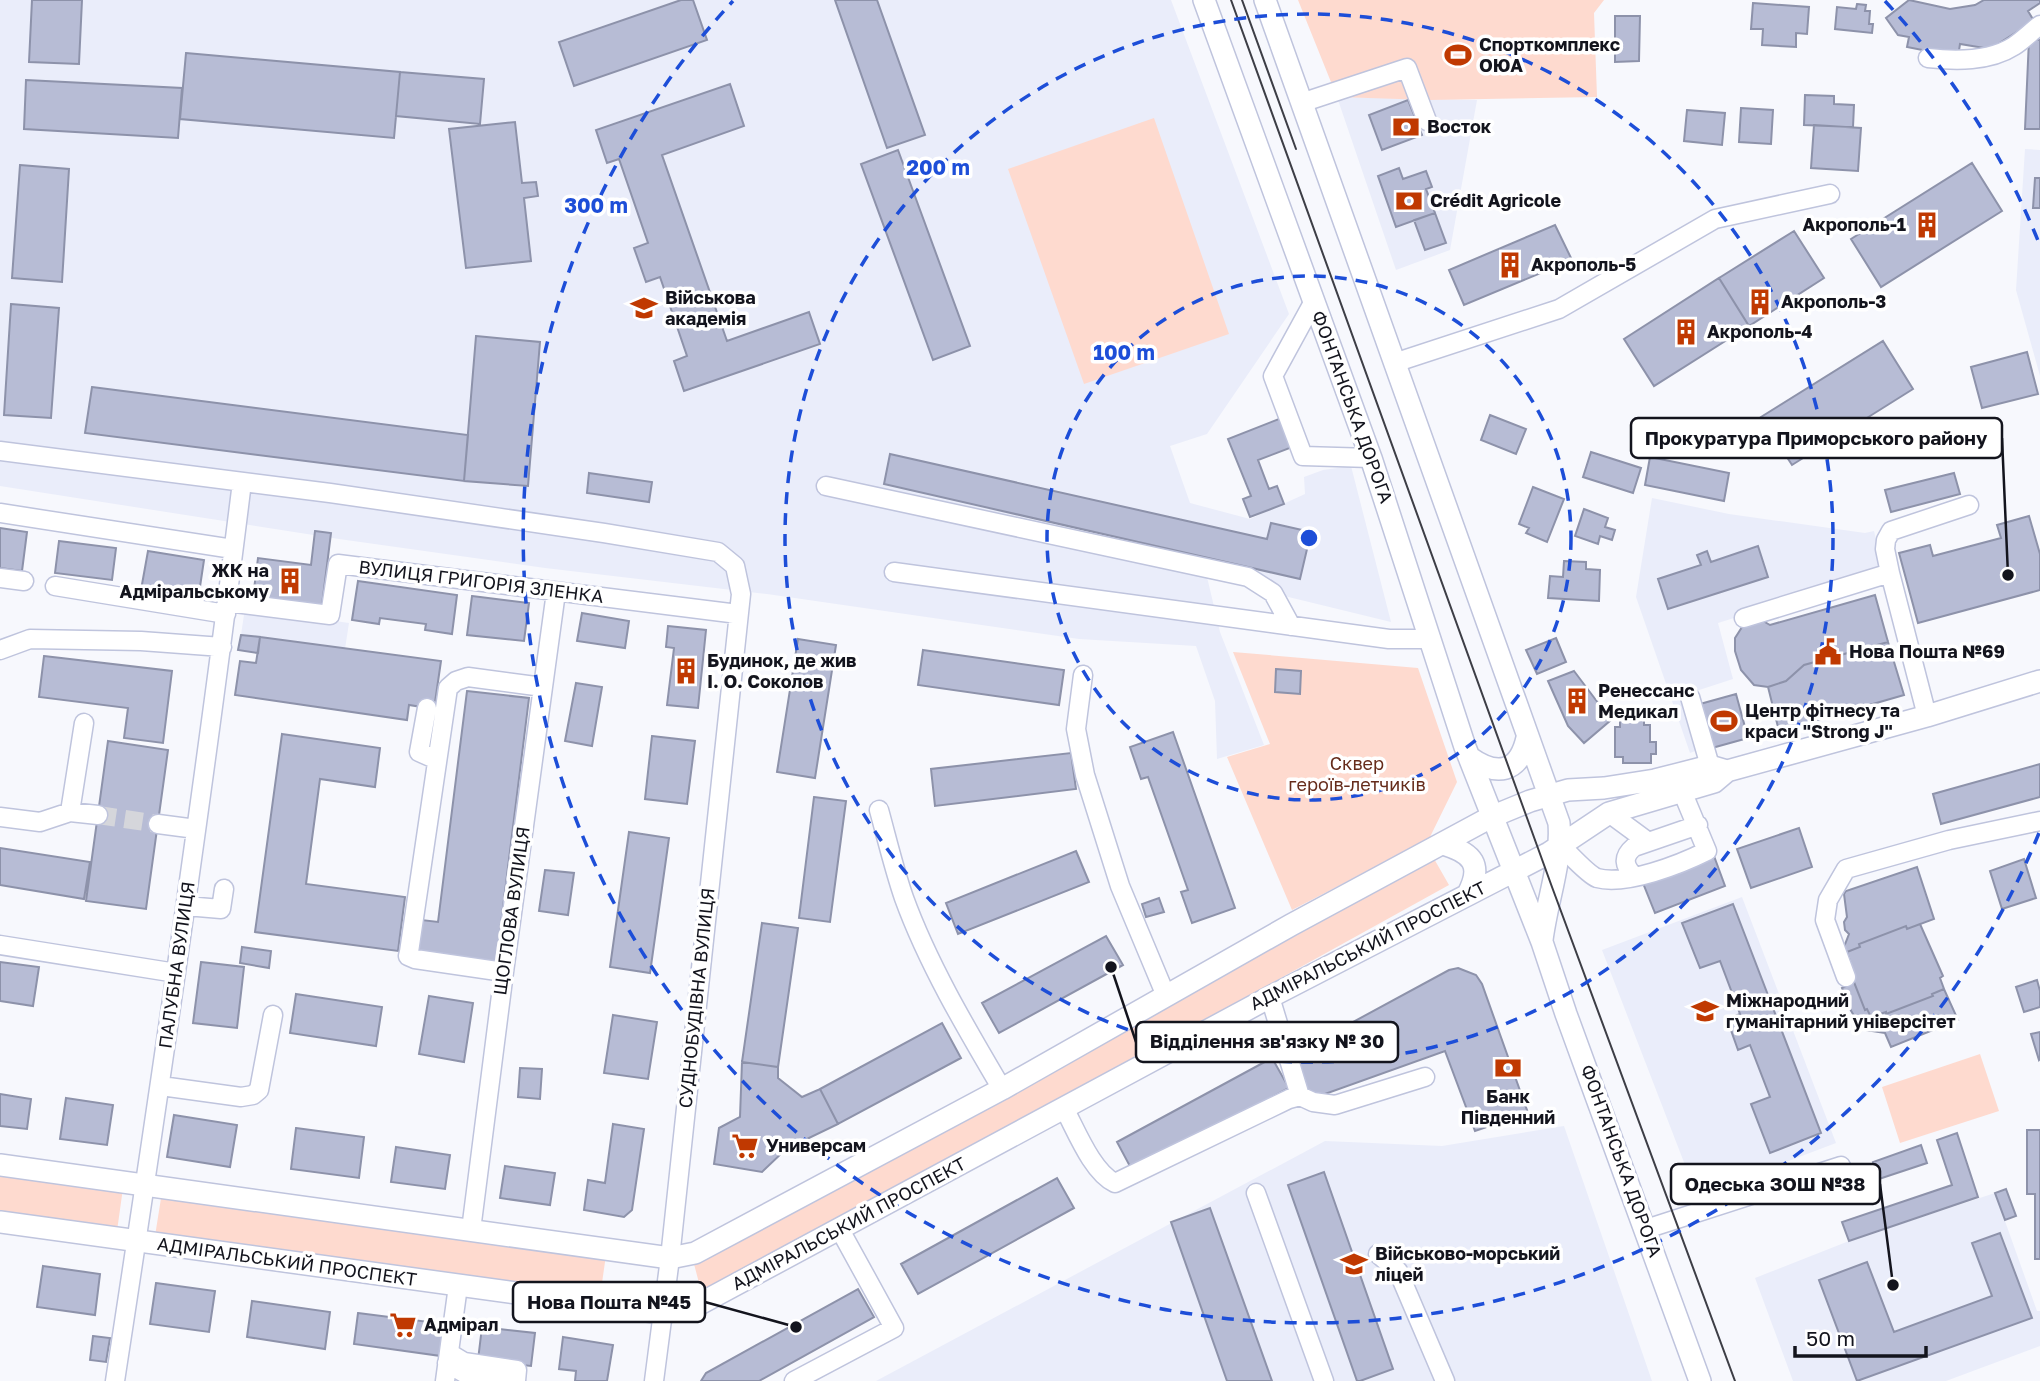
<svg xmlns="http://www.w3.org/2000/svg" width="2040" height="1381" viewBox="0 0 2040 1381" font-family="'Golos Text',sans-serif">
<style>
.built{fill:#eaedfa}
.green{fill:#fedacf}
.building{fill:#b7bcd5;stroke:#8d92aa;stroke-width:2}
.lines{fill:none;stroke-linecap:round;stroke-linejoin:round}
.minor-tunnel{stroke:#d5d6db;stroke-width:18;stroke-dasharray:18 9;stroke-linecap:butt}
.minor-casing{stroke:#bfc4dd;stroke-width:21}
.major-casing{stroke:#bfc4dd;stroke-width:24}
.minor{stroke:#fff;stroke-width:18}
.major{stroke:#fff;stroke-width:21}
.tram{stroke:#3d3e46;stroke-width:2}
.ring{fill:none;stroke:#1d4ed8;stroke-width:3.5;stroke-dasharray:12 9}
.labels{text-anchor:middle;stroke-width:7;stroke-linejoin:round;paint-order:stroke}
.poi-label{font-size:18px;font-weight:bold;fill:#13141d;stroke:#fff;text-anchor:start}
.street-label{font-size:18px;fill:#13141d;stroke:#fff}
.park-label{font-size:18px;fill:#662c1b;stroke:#fff}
.centre{fill:#1d4ed8;stroke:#fff;stroke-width:3.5}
.ring-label{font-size:21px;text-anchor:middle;font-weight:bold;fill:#1d4ed8;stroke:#fff;stroke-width:7;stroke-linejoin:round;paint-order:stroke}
.leader{fill:none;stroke:#13141d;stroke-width:2.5}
.callout-dot{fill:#13141d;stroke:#fff;stroke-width:2.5}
.callout{fill:#fff;stroke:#13141d;stroke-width:2.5}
.callout-label{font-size:19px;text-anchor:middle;font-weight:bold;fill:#13141d}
</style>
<rect width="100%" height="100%" fill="#f7f8fd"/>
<!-- built -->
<path class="built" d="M0 0H1171L1289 314 1207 434 1170 446 1190 503 1250 519 1305 494 1304 477 1323 470 1351 466 1391 622 1207 577 1220 632 1264 745 1217 759 1215 701 1196 646 1079 639 767 594 545 568 339 539 0 486Z
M1337 97 1477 100 1450 250 1396 270Z
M2025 149 2040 150V376L2016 290Z
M1652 498 1729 514 1865 533 1874 531 1884 571 1718 623 1733 679 1693 692 1709 746 1690 753 1636 597Z
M245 608 349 623 345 649 241 635Z
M1742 897 1836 1143 1697 1196 1602 950Z
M1564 1126 1652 1381H876L1325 1141 1442 1146Z
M1995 1193 2037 1311H2040V1346L1946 1381H1793L1755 1278 1849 1241Z"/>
<!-- green -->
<path class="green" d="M1298 0H1604L1594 13 1597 97 1430 100 1337 97Z
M1154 118 1229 334 1084 384 1008 169Z
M1233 652 1418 668 1457 782 1429 839 1292 910 1227 757 1270 744Z
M1433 857 1449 885 703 1298 694 1264Z
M1980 1054 1999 1111 1900 1143 1882 1087Z
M0 1171 123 1188 117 1231 0 1215Z
M162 1192 606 1255 600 1297 155 1236Z"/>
<!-- building -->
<path class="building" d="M32 0H82L79 64 29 62Z
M681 0H693L707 40 574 86 559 42Z
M835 0H877L925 135 887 148Z
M1909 0 1950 9 1975 5 1984 0H2040V3L2028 11 2034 21 1990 49 1960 44 1958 57 1907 47 1909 37 1898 35 1886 18Z
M1753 3 1809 7 1807 34 1796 33V47L1762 45 1763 29H1751Z
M1857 4 1866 5 1865 11H1870L1869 24H1873L1872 33 1835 29 1837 7 1856 9Z
M1615 16H1640L1639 61 1615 62Z
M2029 39 2040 40V129H2025Z
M186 53 400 72 394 138 180 119Z
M400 72 484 79 480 124 396 116Z
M26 80 182 88 178 138 24 129Z
M730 84 744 126 662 155 727 341 809 312 820 344 684 391 674 361 687 356 660 277 646 282 634 248 648 243 619 159 607 163 596 130Z
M1805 95 1834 96V104L1854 105 1853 127 1804 125Z
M1408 100 1422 135 1382 150 1369 115Z
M1741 108 1773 110 1771 144 1739 142Z
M1687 110 1725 113 1722 145 1684 141Z
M515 122 522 183 536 182 538 196 524 198 531 261 466 268 449 129Z
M1814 125 1861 128 1858 171 1811 168Z
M898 150 970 346 933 360 861 164Z
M1972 163 2002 211 1881 287 1851 239Z
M20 165 69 169 62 282 12 278Z
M1399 168 1403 179 1426 171 1432 187 1426 189 1435 213 1396 227 1378 176Z
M2035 178H2040V208H2033Z
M1435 213 1446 243 1425 250 1414 220Z
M1555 225 1572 260 1464 305 1449 270Z
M1794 231 1824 278 1749 326 1719 278Z
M1719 278 1749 326 1654 386 1624 339Z
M11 304 59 308 51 418 4 415Z
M476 336 540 342 528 486 464 481Z
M1883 341 1913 389 1792 465 1761 417Z
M2027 352 2038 394 1982 408 1971 367Z
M92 387 468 435 464 481 85 433Z
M1490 415 1526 429 1516 454 1481 440Z
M1284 417 1295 446 1258 460 1269 489 1277 486 1284 504 1250 517 1243 499 1251 496 1228 439Z
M1591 452 1641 468 1633 493 1583 477Z
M890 454 1267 539 1271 523 1311 532 1300 579 884 484Z
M1650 457 1729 473 1724 501 1645 485Z
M589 473 652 482 649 502 587 493Z
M1954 473 1960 494 1891 512 1885 490Z
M1533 487 1564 499 1547 542 1526 533 1529 528 1519 524Z
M1584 509 1608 518 1605 527 1615 530 1612 540 1600 536 1598 544 1575 536Z
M2029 516 2040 554V590L1918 623 1899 553 1930 545 1933 556 2001 538 1997 525Z
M0 528 27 532 22 571 0 568Z
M315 531 331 533 322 605 253 597 258 558 311 565Z
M59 541 116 548 112 580 55 573Z
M1758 546 1768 577 1668 609 1658 579 1701 565 1697 555 1707 551 1711 562Z
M148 551 204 560 198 600 141 590Z
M1564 561 1586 562V569L1600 570 1599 601 1548 598 1550 576 1563 577Z
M358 581 457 595 452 634 425 630 426 624 380 618 379 624 352 620Z
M1875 595 1888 642 1804 665 1786 681 1768 687 1754 685 1741 670 1735 651V638L1744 624 1763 621 1770 625Z
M472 596 529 603 524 641 467 635Z
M582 613 629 621 625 648 577 641Z
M668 626 706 630 698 708 667 705 674 648 666 647Z
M241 635 260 637 258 653 238 650Z
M260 637 441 661 434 709 409 705 407 720 235 695 240 661 256 663Z
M1556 638 1566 662 1537 674 1526 650Z
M798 639 836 645 815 778 777 772Z
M1888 642 1904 695 1779 731 1768 687 1786 681 1804 665Z
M923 650 1064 670 1059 705 918 685Z
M44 656 172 671 163 743 124 738 128 708 39 697Z
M1276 669 1301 671 1300 694 1275 692Z
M1574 671 1611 720 1584 743 1568 726 1548 681Z
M576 683 602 687 592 746 565 741Z
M467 691 529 698 496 964 418 954 422 920 438 922Z
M1736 694 1748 738 1712 748 1700 704Z
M1620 718H1644V725H1650V742H1656V754H1651V763H1623V757H1615V727H1620Z
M1173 732 1235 908 1192 923 1181 892 1188 890 1148 777 1141 779 1130 747Z
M282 734 380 748 375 787 320 779 306 884 405 897 398 951 255 932Z
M652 736 695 741 687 804 645 799Z
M108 741 168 750 146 909 86 901Z
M1071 753 1076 789 935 806 931 769Z
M2040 764V797L1941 824 1933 794Z
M814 797 846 801 830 922 799 918Z
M1799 828 1812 867 1751 888 1737 849Z
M629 832 669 838 650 973 610 967Z
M0 848 90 862 84 899 0 885Z
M1076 851 1089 882 958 934 946 903Z
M1714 856 1725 886 1655 913 1643 883Z
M2024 859 2036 898 2002 909 1990 871Z
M1917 867 1934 919 1907 929 1906 926 1859 944 1860 947 1847 952 1844 947 1849 934 1845 930 1844 922 1847 917 1844 894 1846 891Z
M545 870 574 873 568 915 539 911Z
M1159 898 1164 912 1146 917 1142 904Z
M1733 904 1821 1133 1770 1153 1751 1104 1770 1097 1750 1045 1738 1050 1727 1019 1740 1014 1720 961 1700 968 1682 923Z
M762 923 798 928 778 1067 742 1062Z
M1920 924 1943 976 1940 978 1944 989 1932 994 1933 996 1886 1014V1012L1871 1017 1867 1009 1865 1010 1846 962 1850 961 1847 952 1860 947 1859 944 1906 926 1907 929Z
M1106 936 1123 965 999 1033 982 1003Z
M242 947 271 951 269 968 240 963Z
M0 962 39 967 33 1006 0 1001Z
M201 962 244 967 237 1028 193 1023Z
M1458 968 1476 975 1482 984 1528 1113 1475 1131 1445 1051 1311 1099 1294 1054 1449 970Z
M2037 980 2040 991V1007L2024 1012 2016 987Z
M1854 982 1865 1010 1867 1009 1871 1017 1886 1012V1014L1933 996 1932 994 1944 989 1958 1020 1891 1047 1885 1033 1866 1030 1859 1024 1850 1009 1842 988Z
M296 994 382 1007 376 1046 290 1033Z
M429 996 473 1003 464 1062 419 1054Z
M613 1015 657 1022 648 1079 604 1073Z
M942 1023 961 1058 838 1124 820 1089Z
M2040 1032V1059L2039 1060 2031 1034Z
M1272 1058 1289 1088 1133 1172 1117 1142Z
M742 1062 778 1067V1078L802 1097 820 1089 838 1124 786 1149 762 1172 714 1164 719 1128 740 1117Z
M520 1068 542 1069 540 1099 518 1097Z
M0 1094 31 1099 27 1129 0 1126Z
M66 1098 113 1105 107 1145 60 1139Z
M174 1115 237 1125 230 1167 167 1157Z
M613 1124 644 1129 632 1210 624 1217 584 1210 588 1180 605 1183Z
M296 1128 364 1137 359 1178 291 1169Z
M2027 1130H2040V1259H2035V1194H2027Z
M1957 1133 1978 1197 1849 1241 1842 1222 1952 1185 1937 1140Z
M1921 1145 1927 1163 1879 1179 1873 1162Z
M396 1147 450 1155 445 1189 391 1182Z
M505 1166 555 1173 550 1205 500 1198Z
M1324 1172 1393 1369 1360 1381H1357L1288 1185Z
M1057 1178 1074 1208 918 1294 901 1264Z
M2006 1189 2016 1216 2005 1220 1995 1193Z
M1210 1208 1272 1381H1227L1171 1222Z
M2000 1233 2032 1318 1857 1381 1819 1280 1867 1262 1894 1332 1992 1296 1972 1243Z
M43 1266 100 1274 95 1315 37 1307Z
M156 1283 215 1291 209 1332 150 1324Z
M858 1289 874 1317 759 1381H701L706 1373Z
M252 1301 330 1312 325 1349 247 1337Z
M358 1313 445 1324 441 1356 354 1344Z
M482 1327 535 1333 531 1366 478 1360Z
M93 1336 110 1338 106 1362 90 1360Z
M563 1337 613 1345 607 1381H575L576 1371 559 1369Z"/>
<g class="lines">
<!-- minor-tunnel -->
<path class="minor-tunnel" d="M98 815 158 824"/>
<!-- minor casing -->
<g class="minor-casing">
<path id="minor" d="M1928 58C1955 61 1989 62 2014 46 2023 40 2031 32 2040 25
M1301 103 1407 68 1427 121
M1314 301 1273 376 1303 456 1371 458
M1394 363 1559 309 1715 219 1830 194
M0 451 330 493 604 533 718 552 735 566 741 594 670 1258 654 1381
M826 486 1248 577 1273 593 1291 626
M0 513 233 549
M894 572 1389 639H1431
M0 578 24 581
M55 586 226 614
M227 602 330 615 338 564 738 614
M1744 618 1890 573
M0 650 30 639 141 641 222 647
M1083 675 1076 729 1085 775 1120 886 1166 996
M1690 697 1710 766
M427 708 419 752 437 760
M1927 716 1890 573 1885 549 1886 540 1891 531 1969 505
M879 810C887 839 894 869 904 898 928 964 966 1028 1002 1089
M70 812 98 815
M1609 813 1647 841
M0 817 40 822 70 812 84 723
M158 824 196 829
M1561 846C1569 853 1587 874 1597 878 1626 886 1681 864 1707 851L1682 791
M1634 876C1624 866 1622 857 1634 847L1698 825
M186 906 221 909 224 889
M0 945 176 973
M504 972 415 959 408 956 409 952 448 688 456 681 468 677 543 687
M1846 977 1825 920 1828 900 1846 869 1949 840 2040 821
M1270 997 1300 1096
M161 1086 241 1097 253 1095 259 1090 273 1015
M1064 1108C1076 1130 1092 1172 1115 1183L1289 1099 1300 1096 1313 1102 1335 1105 1425 1077
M1256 1193 1324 1381
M1646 1229 1841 1166
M471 1230 504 972 556 592
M1378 1254 1398 1271 1445 1381
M447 1363 464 1373 516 1381 517 1370 464 1362 449 1353
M115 1381C161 1082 205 782 242 482
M445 1381 458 1286
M794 1381 894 1328 839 1228"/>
</g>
<!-- major casing -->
<g class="major-casing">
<path id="major" d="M1204 0 1371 458 1465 747 1542 942 1566 1014 1700 1381
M1265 0 1559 823C1562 863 1547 900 1542 940
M1469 757C1497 777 1519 773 1527 738
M1443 844C1473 853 1483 865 1468 894
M0 1165 670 1258 695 1253 1002 1089 1291 925 1491 817 1530 801 1568 790 1604 788 1655 780 1710 766 1727 771
M0 1222 662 1313 694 1307 1270 997 1549 853 1609 813 1714 782 1727 771 1927 716 2040 681"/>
</g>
<!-- minor -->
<use href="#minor" class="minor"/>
<!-- major -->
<use href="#major" class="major"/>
<!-- tram -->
<path class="tram" d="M1231 0 1552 887 1735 1381
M1242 0 1296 149"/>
</g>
<!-- distance rings -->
<g class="ring">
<circle cx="1309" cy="538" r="262"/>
<circle cx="1309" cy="538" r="524"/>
<path d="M2039 833A787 787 0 1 1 733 1M1885 1A787 787 0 0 1 2039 243"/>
</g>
<!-- icons -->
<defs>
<g id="stadium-bare" transform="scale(2.1)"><path d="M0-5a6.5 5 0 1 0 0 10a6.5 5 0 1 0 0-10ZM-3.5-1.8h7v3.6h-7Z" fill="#c03901" stroke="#fff" stroke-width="2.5" paint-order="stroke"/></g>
<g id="bank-bare" transform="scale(2.1)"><path d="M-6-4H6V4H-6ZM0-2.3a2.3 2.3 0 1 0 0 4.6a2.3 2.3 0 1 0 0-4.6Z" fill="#c03901" stroke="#fff" stroke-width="2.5" paint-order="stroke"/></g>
<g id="building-bare" transform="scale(2.1)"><path d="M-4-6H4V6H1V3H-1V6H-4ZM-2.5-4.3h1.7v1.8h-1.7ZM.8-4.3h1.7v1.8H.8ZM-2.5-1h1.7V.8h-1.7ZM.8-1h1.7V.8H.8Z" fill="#c03901" stroke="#fff" stroke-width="2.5" paint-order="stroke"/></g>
<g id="university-bare" transform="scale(2.1)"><path d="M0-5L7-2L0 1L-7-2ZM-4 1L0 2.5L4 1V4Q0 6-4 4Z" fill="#c03901" stroke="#fff" stroke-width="2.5" paint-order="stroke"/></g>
<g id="civic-bare" transform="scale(2.1)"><path d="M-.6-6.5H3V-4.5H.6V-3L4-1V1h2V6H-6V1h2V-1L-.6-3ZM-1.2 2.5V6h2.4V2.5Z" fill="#c03901" stroke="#fff" stroke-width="2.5" paint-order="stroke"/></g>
<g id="supermarket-bare" transform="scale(2.1)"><path d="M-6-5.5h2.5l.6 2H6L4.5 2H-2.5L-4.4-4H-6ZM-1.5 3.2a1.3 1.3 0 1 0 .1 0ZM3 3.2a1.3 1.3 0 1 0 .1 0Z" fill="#c03901" stroke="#fff" stroke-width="2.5" paint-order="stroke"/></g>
</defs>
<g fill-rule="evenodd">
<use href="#stadium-bare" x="1458" y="55"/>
<use href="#bank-bare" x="1406" y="127"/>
<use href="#bank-bare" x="1409" y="201"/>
<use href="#building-bare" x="1927" y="225"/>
<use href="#building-bare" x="1510" y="265"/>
<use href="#building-bare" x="1760" y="302"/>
<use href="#university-bare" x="644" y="308"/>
<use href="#building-bare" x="1686" y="332"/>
<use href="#building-bare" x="290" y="581"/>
<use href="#civic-bare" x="1828" y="652"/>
<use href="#building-bare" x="686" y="671"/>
<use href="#building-bare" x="1577" y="701"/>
<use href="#stadium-bare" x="1724" y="721"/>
<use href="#university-bare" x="1705" y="1011"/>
<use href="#bank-bare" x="1508" y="1068"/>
<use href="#supermarket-bare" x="745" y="1146"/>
<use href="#university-bare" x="1354" y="1264"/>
<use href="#supermarket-bare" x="403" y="1325"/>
</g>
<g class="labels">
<!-- poi labels -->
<g class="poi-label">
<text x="1479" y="51">Спорткомплекс<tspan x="1479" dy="21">ОЮА</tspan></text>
<text x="1427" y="133">Восток</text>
<text x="1430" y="207">Crédit Agricole</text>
<text x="1906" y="231" text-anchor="end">Акрополь-1</text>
<text x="1531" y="271">Акрополь-5</text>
<text x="665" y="304">Військова<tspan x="665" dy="21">академія</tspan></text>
<text x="1781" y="308">Акрополь-3</text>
<text x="1707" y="338">Акрополь-4</text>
<text x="269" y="577" text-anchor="end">ЖК на<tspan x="269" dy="21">Адміральському</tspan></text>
<text x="1849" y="658">Нова Пошта №69</text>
<text x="707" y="667">Будинок, де жив<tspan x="707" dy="21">І. О. Соколов</tspan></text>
<text x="1598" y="697">Ренессанс<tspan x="1598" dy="21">Медикал</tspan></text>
<text x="1745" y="717">Центр фітнесу та<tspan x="1745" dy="21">краси "Strong J"</tspan></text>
<text x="1726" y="1007">Міжнародний<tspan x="1726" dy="21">гуманітарний універсітет</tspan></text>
<text x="1508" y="1103" text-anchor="middle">Банк<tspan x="1508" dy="21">Південний</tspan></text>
<text x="766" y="1152">Универсам</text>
<text x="1375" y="1260">Військово-морський<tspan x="1375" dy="21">ліцей</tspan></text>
<text x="424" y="1331">Адмірал</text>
</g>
<!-- street labels -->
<g class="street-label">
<text transform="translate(1352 407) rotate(70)" y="6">ФОНТАНСЬКА ДОРОГА</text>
<text transform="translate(481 582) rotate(7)" y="6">ВУЛИЦЯ ГРИГОРІЯ ЗЛЕНКА</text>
<text transform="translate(512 911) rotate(-82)" y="6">ЩОГЛОВА ВУЛИЦЯ</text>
<text transform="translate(1368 946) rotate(-27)" y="6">АДМІРАЛЬСЬКИЙ ПРОСПЕКТ</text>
<text transform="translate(177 965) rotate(-82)" y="6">ПАЛУБНА ВУЛИЦЯ</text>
<text transform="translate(697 998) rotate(-84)" y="6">СУДНОБУДІВНА ВУЛИЦЯ</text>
<text transform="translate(1621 1161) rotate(70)" y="6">ФОНТАНСЬКА ДОРОГА</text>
<text transform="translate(849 1224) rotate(-28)" y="6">АДМІРАЛЬСЬКИЙ ПРОСПЕКТ</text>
<text transform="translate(287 1262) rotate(8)" y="6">АДМІРАЛЬСЬКИЙ ПРОСПЕКТ</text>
</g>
<!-- park labels -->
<g class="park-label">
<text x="1357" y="770">Сквер<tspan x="1357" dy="21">героїв-летчиків</tspan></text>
</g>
</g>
<circle cx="1309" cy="538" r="10" class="centre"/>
<g class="ring-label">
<text x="938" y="175">200 m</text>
<text x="596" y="213">300 m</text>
<text x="1124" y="360">100 m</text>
</g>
<!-- callouts -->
<path class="leader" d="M2008 575L2002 438M1111 967L1136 1042M1893 1285L1880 1184M796 1327L705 1302"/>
<g class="callout-dot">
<circle cx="2008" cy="575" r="7"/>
<circle cx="1111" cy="967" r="7"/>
<circle cx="1893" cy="1285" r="7"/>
<circle cx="796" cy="1327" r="7"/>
</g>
<g class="callout">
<rect x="1631" y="418" width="371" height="40" rx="7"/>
<rect x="1136" y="1022" width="262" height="40" rx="7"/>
<rect x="1671" y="1164" width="209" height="40" rx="7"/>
<rect x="513" y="1282" width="192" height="40" rx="7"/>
</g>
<g class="callout-label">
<text x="1816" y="445">Прокуратура Приморського району</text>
<text x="1267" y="1048">Відділення зв'язку № 30</text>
<text x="1775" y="1191">Одеська ЗОШ №38</text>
<text x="609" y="1309">Нова Пошта №45</text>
</g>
<!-- scale -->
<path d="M1795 1346v10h131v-10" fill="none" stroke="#13141d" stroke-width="3.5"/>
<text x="1806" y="1346" font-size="21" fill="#13141d" stroke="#ffffff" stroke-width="5" paint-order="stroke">50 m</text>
</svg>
